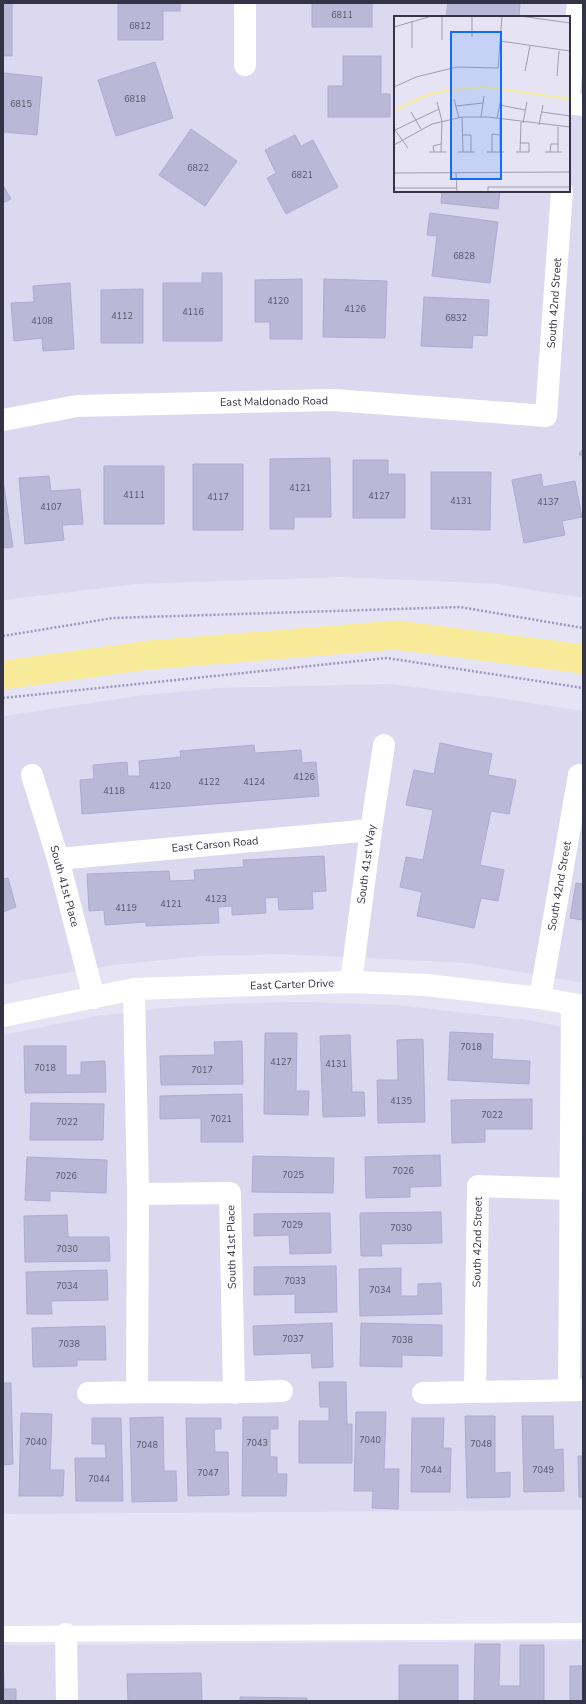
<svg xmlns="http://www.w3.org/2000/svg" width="586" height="1704" viewBox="0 0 586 1704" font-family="'Nunito Sans',sans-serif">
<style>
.residential{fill:#dcd8ef;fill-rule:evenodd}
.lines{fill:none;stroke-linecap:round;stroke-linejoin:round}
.canal{stroke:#f7eb99;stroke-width:29}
.building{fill:#bab8d6;stroke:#aeabd2}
.path{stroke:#9a95c3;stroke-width:2.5;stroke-dasharray:2 2;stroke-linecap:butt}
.lane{stroke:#fff;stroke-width:16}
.street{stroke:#fff;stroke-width:22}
.labels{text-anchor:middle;stroke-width:4;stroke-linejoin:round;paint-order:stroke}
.number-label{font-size:9px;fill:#56546a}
.street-label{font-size:11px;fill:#353346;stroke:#fff}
.inset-river{fill:none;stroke:#f7eb99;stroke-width:2}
.inset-road{fill:none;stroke:#9f9dae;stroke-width:1}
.view{fill:#0f6cff;fill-opacity:0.15;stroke:#0f6cff;stroke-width:2}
.inset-edge{fill:none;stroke:#353346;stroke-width:2}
</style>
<rect width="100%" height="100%" fill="#e6e4f4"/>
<!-- residential -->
<path class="residential" d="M3 3H583V598L498 584 342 577 137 584 3 600ZM395 17H569V191H395Z
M391 684 507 699 583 711V983L468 963 281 954 202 956 115 965 25 980 3 985V716L137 696 217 688Z
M306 1002 396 1005 528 1020 583 1031V1510L3 1514V1035L97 1016 174 1007 240 1003Z
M583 1641V1701H3V1645Z"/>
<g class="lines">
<!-- canal -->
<path class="canal" d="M3 675 149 655 396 635 583 659"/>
</g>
<!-- building -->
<path class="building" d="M3 3H12V56H3Z
M118 3H180V11H163V40H118Z
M312 3H372V27H312Z
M448 3H520L519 17H446Z
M343 56H381V94H390V117H328V86H343Z
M155 62 173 118 116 136 98 80Z
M3 73 42 77 37 135 3 132Z
M191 129 237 161 205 206 159 175Z
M295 135 301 146 313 140 338 187 286 214 267 178 276 173 265 150Z
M3 185 11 199 3 203Z
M442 191H500L498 209 441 203Z
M430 213 498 222 490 283 432 276 437 236 427 235Z
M202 273H222V341H163V283H202Z
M302 279V339H270V322H255V280Z
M324 279 387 281 385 338 323 337Z
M70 283 74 349 43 351 42 338 14 341 11 303 34 302 33 286Z
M143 289V343H101V290Z
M424 297 489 300 487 336 473 335 472 348 421 346Z
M583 449V457L579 454Z
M330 458 331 517H294V529H270V459Z
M353 460H388V474H405V518H353Z
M193 464H243V530H193Z
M104 466H164V524H104Z
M431 472H491L490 530 431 529Z
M541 474 543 487 575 481 582 517 562 521 565 535 524 543 512 480Z
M49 476 51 491 80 489 83 524 62 525 64 540 25 544 19 478Z
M3 480 13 547 3 548Z
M440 743 492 754 488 775 516 780 509 814 491 811 480 865 504 870 498 901 481 898 474 928 417 916 422 892 400 887 406 857 423 860 433 810 406 805 414 770 434 774Z
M254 745 255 753 301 750 302 763 316 762 319 796 82 814 80 780 94 779 93 765 127 762 128 776H140L139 761 181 757 180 751Z
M324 856 326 891 312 892 313 909 279 910 278 897 265 898 266 913 232 915V906L218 907 219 923 146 926V922L105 925 104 910 89 911 87 874 169 871 170 881 195 880 194 870 244 867 243 860Z
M8 878 16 907 3 912V879Z
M576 883 583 884V920L570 918Z
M450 1032 493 1034 492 1059 530 1061 529 1084 448 1080Z
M265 1033H297L296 1091H309L308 1115 264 1114Z
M350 1035 352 1092H364L365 1116 323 1117 320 1036Z
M423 1039 425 1122 378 1123 377 1080H398L397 1040Z
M242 1041 243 1084 161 1085 160 1056 215 1055 214 1042Z
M24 1046H66V1075H81V1062L105 1061 106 1092 25 1093Z
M242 1094 243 1142H201V1118L160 1119V1096Z
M532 1099V1129H485V1142L452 1143 451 1100Z
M31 1103 104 1104 103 1140H30Z
M440 1155 441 1186 410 1187V1197L366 1198 365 1157Z
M253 1156 334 1158 333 1193 252 1192Z
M27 1157 107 1160 106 1193 50 1191V1201L25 1200Z
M441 1212 442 1243 381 1244 382 1256H361L360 1213Z
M330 1213 331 1253 290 1254 289 1235 254 1236V1214Z
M67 1215 68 1237H109L110 1261 25 1262 24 1216Z
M336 1266 337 1312 295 1313V1294L254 1295V1267Z
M401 1268V1296H418V1284L441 1283 442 1314 360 1316 359 1269Z
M107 1270 108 1300 51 1301 52 1314H27L26 1272Z
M332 1323 333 1367 312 1368 311 1353 254 1355 253 1326Z
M361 1323 442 1325V1356L402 1355V1367L360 1366Z
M105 1326 106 1360H77V1366L33 1367 32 1328Z
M319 1382H346L347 1424H352V1463H299V1421H329V1407H320Z
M3 1383H11L13 1464 3 1465Z
M356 1412H386L384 1469H399L398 1509 372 1508 373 1491H354Z
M21 1413 52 1414 50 1470H64L63 1496H19Z
M465 1416H495V1473L510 1472V1497L467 1498Z
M522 1416H553L554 1450 563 1449 564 1491 524 1492Z
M163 1417 164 1471H176L177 1501 132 1502 130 1418Z
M243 1417H278V1429H270V1457H277V1474H287L286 1496H242Z
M92 1418H121L123 1501H76L75 1458H106L105 1444H92Z
M186 1418H221V1429H214L215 1452H228L229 1495 188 1496Z
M412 1418H444L443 1448H451L450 1492H411Z
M578 1456H583V1497H579Z
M475 1644H500L499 1686H520V1645H544V1701H474Z
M3 1650 4 1689H16V1701H3Z
M399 1665H458V1701H399Z
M570 1666H583V1701H570Z
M201 1673 202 1701H128L127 1674Z
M240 1697 307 1698V1701H240Z"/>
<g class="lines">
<!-- path -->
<path class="path" d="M3 636 113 618 460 607 583 628
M3 698 387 658 583 688"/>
<!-- lane -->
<path class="lane" d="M3 1634 583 1631"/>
<!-- street -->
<path class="street" d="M245 3V65
M569 94 578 3
M569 103 583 105
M3 420 77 406 334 400 546 416 562 191
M32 775 58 859 94 998
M58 859 371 830
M351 982 371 830 384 745
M134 989 138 1194 137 1391
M540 998 579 775
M3 1016 134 989 351 982 426 985 540 998 583 1006
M138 1194 230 1193 234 1393
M569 1390 572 1004
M475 1392 478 1186 570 1189
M88 1393C152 1391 217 1394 282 1391
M423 1393 583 1390
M66 1634 67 1701"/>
</g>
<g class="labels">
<!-- number labels -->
<g class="number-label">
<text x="342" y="18">6811</text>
<text x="140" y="29">6812</text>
<text x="135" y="102">6818</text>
<text x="21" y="107">6815</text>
<text x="198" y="171">6822</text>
<text x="302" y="178">6821</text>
<text x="464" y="259">6828</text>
<text x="278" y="304">4120</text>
<text x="355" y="312">4126</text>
<text x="193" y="315">4116</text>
<text x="122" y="319">4112</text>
<text x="456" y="321">6832</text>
<text x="42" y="324">4108</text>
<text x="300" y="491">4121</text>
<text x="134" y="498">4111</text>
<text x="379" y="499">4127</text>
<text x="218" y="500">4117</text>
<text x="461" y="504">4131</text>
<text x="548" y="505">4137</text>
<text x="51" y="510">4107</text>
<text x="304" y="780">4126</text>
<text x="209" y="785">4122</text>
<text x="254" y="785">4124</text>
<text x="160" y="789">4120</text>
<text x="114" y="794">4118</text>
<text x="216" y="902">4123</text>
<text x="171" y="907">4121</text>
<text x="126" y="911">4119</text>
<text x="471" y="1050">7018</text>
<text x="281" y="1065">4127</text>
<text x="336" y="1067">4131</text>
<text x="45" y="1071">7018</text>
<text x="202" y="1073">7017</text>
<text x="401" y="1104">4135</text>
<text x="492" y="1118">7022</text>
<text x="221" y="1122">7021</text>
<text x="67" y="1125">7022</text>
<text x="403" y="1174">7026</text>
<text x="293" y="1178">7025</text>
<text x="66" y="1179">7026</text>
<text x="292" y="1228">7029</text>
<text x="401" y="1231">7030</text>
<text x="67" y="1252">7030</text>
<text x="295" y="1284">7033</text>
<text x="67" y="1289">7034</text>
<text x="380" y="1293">7034</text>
<text x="293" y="1342">7037</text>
<text x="402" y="1343">7038</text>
<text x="69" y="1347">7038</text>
<text x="370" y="1443">7040</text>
<text x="36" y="1445">7040</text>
<text x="257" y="1446">7043</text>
<text x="481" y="1447">7048</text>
<text x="147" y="1448">7048</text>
<text x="431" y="1473">7044</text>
<text x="543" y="1473">7049</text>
<text x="208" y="1476">7047</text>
<text x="99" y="1482">7044</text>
</g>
<!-- street labels -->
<g class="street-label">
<text transform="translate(554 303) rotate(-86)" y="4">South 42nd Street</text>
<text transform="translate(274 401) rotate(-1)" y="4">East Maldonado Road</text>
<text transform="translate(215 844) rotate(-5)" y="4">East Carson Road</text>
<text transform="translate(366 864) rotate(-82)" y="4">South 41st Way</text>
<text transform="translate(65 886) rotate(75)" y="4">South 41st Place</text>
<text transform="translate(559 886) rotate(-80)" y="4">South 42nd Street</text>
<text transform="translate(292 984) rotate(-2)" y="4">East Carter Drive</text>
<text transform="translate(477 1242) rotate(-89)" y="4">South 42nd Street</text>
<text transform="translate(231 1247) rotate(-91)" y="4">South 41st Place</text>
</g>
</g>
<!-- overview -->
<g transform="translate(394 16)">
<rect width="176" height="176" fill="#e6e4f4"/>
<path class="inset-river" d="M0 95 30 80 50 75 91 71 176 83"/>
<path class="inset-road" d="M78 0V21M126 0 176 7M18 5V32M0 11 38 0M48 24V0M106 25 176 35M131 55 136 30M163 60 165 35M0 71 22 61 63 51 104 52 108 0M60 83 65 102M43 86 48 105 47 136M106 89 131 94M62 90 89 87M17 96 27 113M148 96 176 100M68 101 69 136M87 101 90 80M103 102 107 83M129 107 133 86M145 109 149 89M69 119H77V136M0 129 38 108 68 101H94L176 111M14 132 1 114 45 93M35 136H52M40 136 39 130 47 128M64 136H81M93 136H110M98 136V118L106 119M106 136V103M122 136H126L127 106M126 136H135V127H126M151 136H168M156 136 157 128H164M164 136V111M0 157 176 156M62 157 63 176M0 172H63M94 176V171H176"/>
<path class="view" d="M57 16H107V163H57Z"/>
<rect width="176" height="176" class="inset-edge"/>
</g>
<!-- border -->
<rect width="586" height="1704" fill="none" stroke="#353346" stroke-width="8"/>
</svg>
